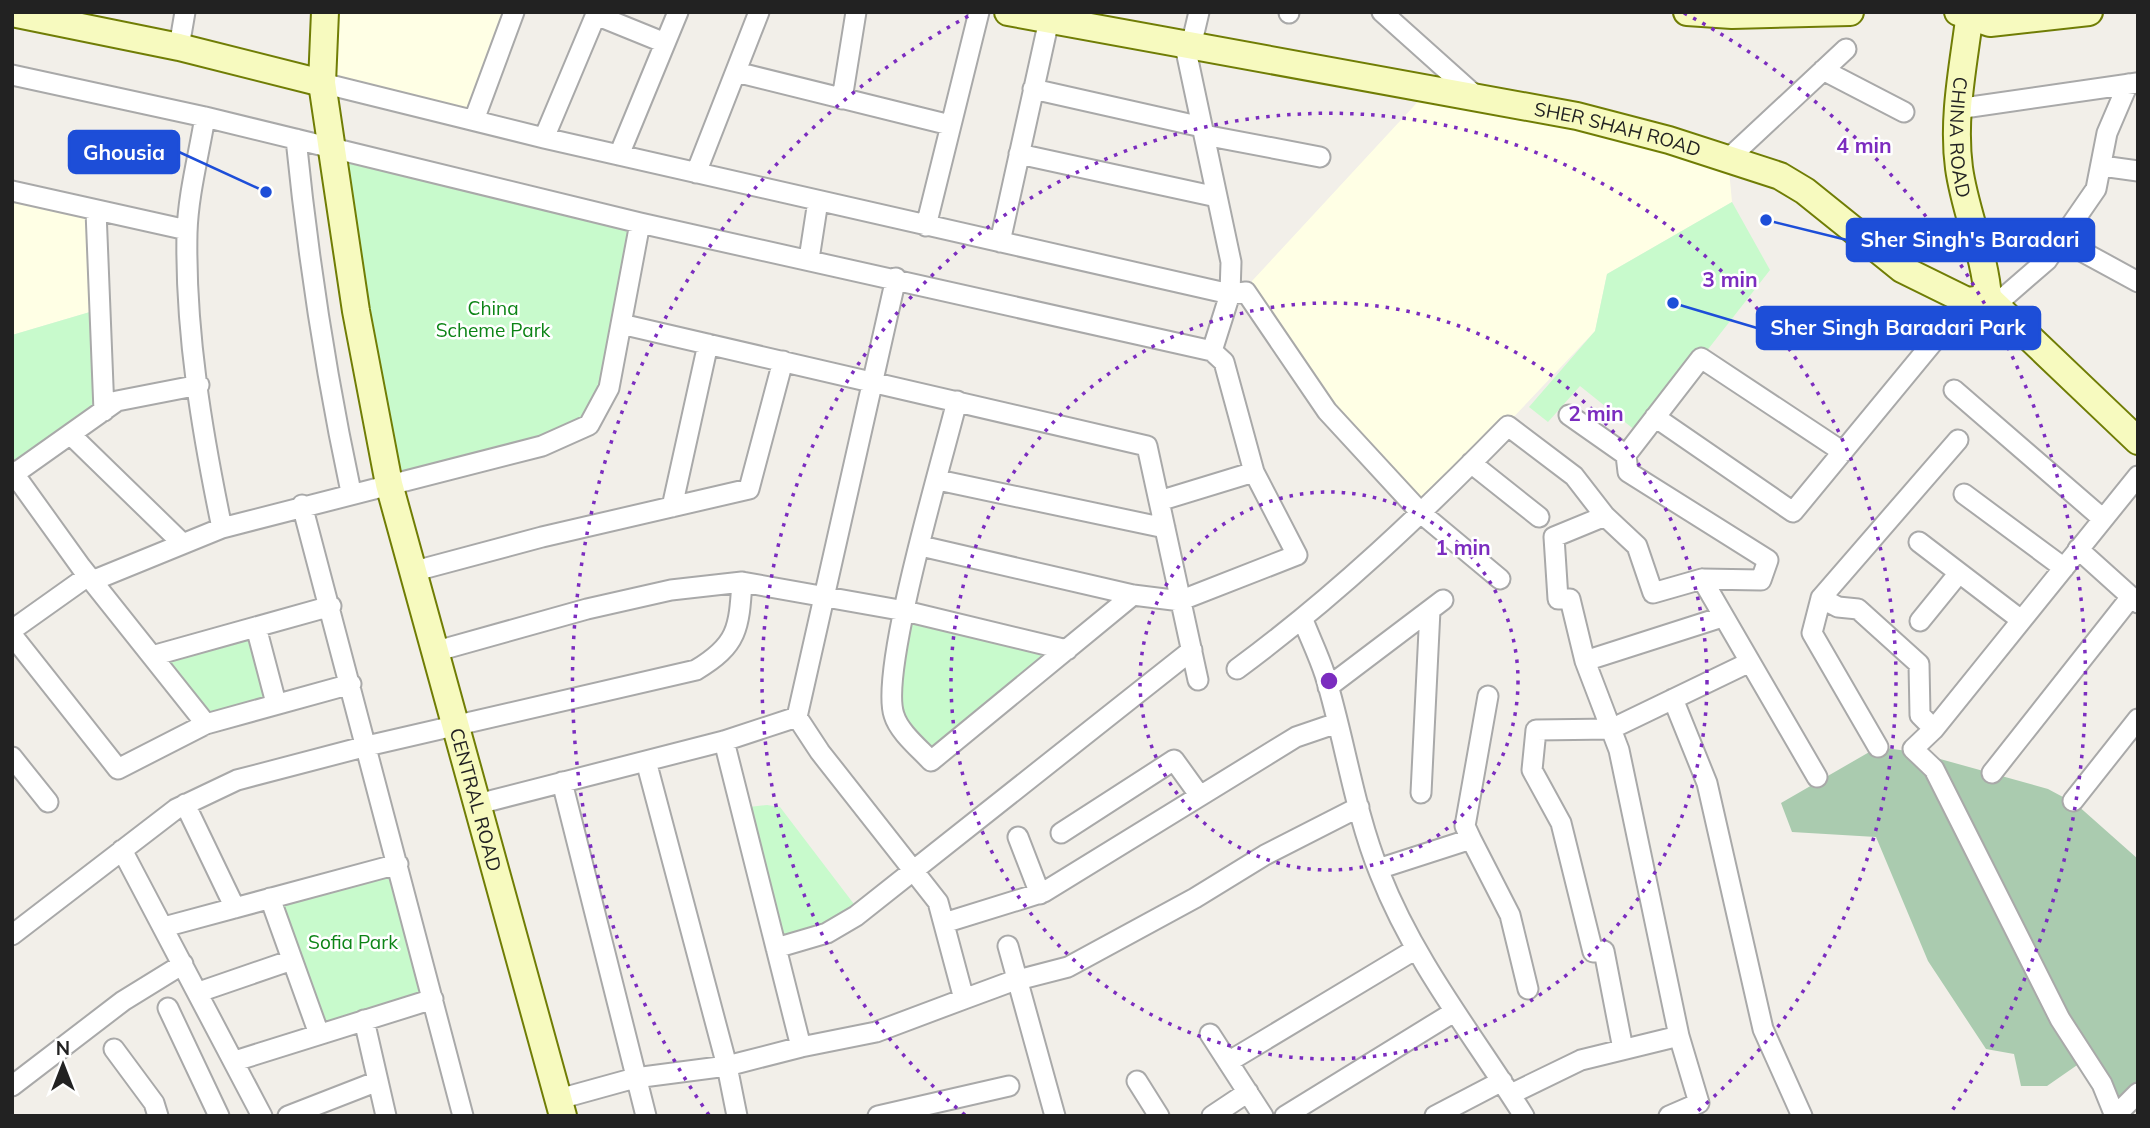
<svg xmlns="http://www.w3.org/2000/svg" width="2150" height="1128" viewBox="0 0 2150 1128" font-family="Mulish,sans-serif">
<style>
.education{fill:#ffffe5}
.cemetery{fill:#aacbaf}
.park{fill:#c8facc}
.lines{fill:none;stroke-linecap:round;stroke-linejoin:round}
.street-casing{stroke:#a9a9a9;stroke-width:23}
.secondary-casing{stroke:#707d05;stroke-width:30}
.street{stroke:#fff;stroke-width:19}
.secondary{stroke:#f7fabf;stroke-width:26}
.ring{fill:none;stroke:#7b2cbf;stroke-width:3.5;stroke-dasharray:3.5 7}
.labels{text-anchor:middle;stroke-width:5;stroke-linejoin:round;paint-order:stroke}
.street-label{font-size:19px;fill:#222;stroke:#fff}
.park-label{font-size:19px;fill:#0c8416;stroke:#fff}
.centre{fill:#7b2cbf;stroke:#fff;stroke-width:3.5}
.ring-label{font-size:21px;text-anchor:middle;font-weight:bold;fill:#7b2cbf;stroke:#fff;stroke-width:5;stroke-linejoin:round;paint-order:stroke}
.leader{fill:none;stroke:#1d4ed8;stroke-width:2.5}
.callout-dot{fill:#1d4ed8;stroke:#fff;stroke-width:2.5}
.callout{fill:#1d4ed8;stroke:#1d4ed8;stroke-width:2.5}
.callout-label{font-size:21px;text-anchor:middle;font-weight:bold;fill:#fff}
</style>
<rect width="100%" height="100%" fill="#f2efe9"/>
<!-- education -->
<path class="education" d="M333 12H514L474 122 327 88Z
M1425 94 1728 159 1732 202 1607 274 1595 331 1422 514 1327 411 1254 299 1252 281Z
M12 191 95 209 100 309 12 335Z"/>
<!-- cemetery -->
<path class="cemetery" d="M1878 747 1915 752 2048 789 2076 804 2138 859V1093L2115 1116 2083 1061 2047 1086H2021L2014 1054 1986 1049 1928 961 1876 837 1792 832 1781 803Z"/>
<!-- park -->
<path class="park" d="M340 153 640 223 609 388 589 425 392 486Z
M1732 202 1770 270 1641 435 1580 386 1548 422 1529 407 1595 331 1607 274Z
M100 309 104 411 12 471V335Z
M905 611 1067 650 935 759 894 717Z
M256 627 276 703 206 724 152 656Z
M767 805 780 807 860 912 776 948 740 808Z
M398 864 433 999 319 1034 270 898Z"/>
<g class="lines">
<!-- street casing -->
<g class="street-casing">
<path id="street" d="M1382 12 1478 98
M1289 13V12
M596 15 665 43
M1185 46 1231 262 1230 294 1246 292 1327 411 1422 514 1500 579
M1191 46 1199 12
M179 47 185 12
M1823 70 1904 112
M736 72 950 125
M12 75 205 117 640 223 1212 351 1230 294 544 138 322 83
M1033 89 1202 127
M842 99 856 12
M1957 109 2137 83
M205 117C199 154 188 195 187 233 185 331 202 432 222 528
M474 120 514 12
M1204 135 1320 157
M544 138 597 12
M296 139C308 258 326 375 351 492
M1019 154 1217 197
M619 155 678 12
M1728 159 1846 49
M2102 166 2138 171
M696 173 759 12
M12 191 187 230
M96 211 104 411
M926 226 979 12
M2061 240 2138 282
M1000 242 1049 20
M809 259 818 201
M1994 306 2047 260 2096 189 2107 133 2128 84
M621 324 1147 446 1198 680
M1212 351 1224 362 1254 472
M1954 390 2103 519
M957 401C943 458 879 671 894 715 899 732 919 748 931 761L1133 595
M1569 415 1626 455 1701 358 1843 452
M1655 417 1793 512 1967 301
M72 436 182 543
M1471 463 1539 517
M12 471 81 567 206 724
M14 474 117 401 199 385
M938 480 1165 528
M1964 494 2064 568
M1159 501 1254 472 1297 555 1187 598
M302 505 463 1116
M672 507 708 344
M1605 516 1554 537 1558 599H1570L1585 661 1716 619
M1919 542 2021 620
M921 546 1133 595 1181 601
M2078 549 2138 603
M415 571 542 537 749 489 783 361
M1702 579 1817 777
M92 581 222 528 542 446 589 425 609 388 640 223
M1821 598 1812 633 1878 747
M1303 620C1310 638 1319 656 1325 675 1345 740 1354 810 1380 874 1415 963 1474 1036 1524 1116
M1920 621 1959 573
M256 627 276 703
M12 630 88 576
M12 635 118 769 206 724 351 684
M437 651 587 609 671 590 742 582 905 611 1067 650
M152 656 331 606
M1585 661 1619 750 1679 1036
M1237 669C1336 596 1423 513 1508 426L1574 476 1605 516 1637 546 1653 593 1702 579 1761 580 1768 560 1628 472 1626 455
M1328 687 1443 600
M1673 699 1707 783 1763 1029 1802 1116
M797 717 896 278
M1934 729 1920 715 1919 664 1858 609 1838 607 1821 598 1958 440
M724 741 801 1047
M12 757 48 802
M646 761 727 1066 737 1116
M1992 773 2131 597
M562 782 646 1116
M1421 793 1430 610
M2073 801 2138 719
M185 804 235 908
M478 804 724 741 797 717 820 752 938 902 964 999 876 1032 801 1047 727 1066 635 1078 559 1099
M1061 833 1174 760 1200 796
M1018 837 1040 894
M1471 839 1510 915 1528 989
M122 850 262 1116
M1378 869 1471 839 1465 826 1488 696
M270 898 319 1034
M944 923 1044 892 1296 737 1337 723
M164 927 398 864
M12 935 176 809 237 780 367 746 696 670C738 645 739 628 742 582
M1008 946 1055 1116
M776 948 827 933 856 916 1192 650
M199 992 292 960
M964 999 1010 982 1068 967 1195 898 1265 855 1359 807
M168 1008 219 1116
M364 1020 386 1116
M1210 1034 1263 1116
M114 1049 154 1103 158 1116
M1623 1049 1604 951 1593 952 1561 823 1532 770 1536 730 1611 729 1750 662
M235 1061 433 999
M1228 1062 1416 949
M1137 1081 1159 1116
M12 1086 123 1001 183 964
M1511 1094 1581 1060 1679 1036 1699 1103 1669 1116
M288 1116 378 1081
M878 1116 1009 1086
M1212 1116 1248 1092
M1285 1116 1454 1012
M1435 1116 1502 1081
M2115 1116 2102 1084 2060 1019 1934 769 1913 749 1934 729 2138 476
M2115 1116 2138 1093"/>
</g>
<!-- secondary casing -->
<g class="secondary-casing">
<g id="secondary">
<path id="s1" d="M325 12 322 83 356 311 389 484 563 1116"/>
<path id="s2" d="M1008 12 1577 116 1669 140 1780 176 1805 191 1902 269 1967 301 1988 298"/>
<path d="M1687 12 1732 15 1850 12"/>
<path d="M1958 12 1990 23 2089 12"/>
<path id="s3" d="M1970 12C1964 63 1952 116 1959 168 1965 212 1985 254 1988 298"/>
<path d="M12 13 179 47 322 83"/>
<path d="M1988 298 2138 441"/>
</g>
</g>
<!-- street -->
<use href="#street" class="street"/>
<!-- secondary -->
<use href="#secondary" class="secondary"/>
</g>
<!-- distance rings -->
<g class="ring">
<circle cx="1329" cy="681" r="189"/>
<circle cx="1329" cy="681" r="378"/>
<path d="M965 1115A567 567 0 1 1 1693 1115"/>
<path d="M709 1115A757 757 0 0 1 974 13M1684 13A757 757 0 0 1 1949 1115"/>
</g>
<g class="labels">
<!-- street labels -->
<g class="street-label">
<text dy="7" stroke="none"><textPath href="#s2" startOffset="621">SHER SHAH ROAD</textPath></text>
<text dy="7" stroke="none"><textPath href="#s3" startOffset="126">CHINA ROAD</textPath></text>
<text dy="7" stroke="none"><textPath href="#s1" startOffset="805">CENTRAL ROAD</textPath></text>
</g>
<!-- park labels -->
<g class="park-label">
<text x="493" y="315">China<tspan x="493" dy="22">Scheme Park</tspan></text>
<text x="353" y="949">Sofia Park</text>
</g>
</g>
<circle cx="1329" cy="681" r="10" class="centre"/>
<g class="ring-label">
<text x="1864" y="153">4 min</text>
<text x="1730" y="287">3 min</text>
<text x="1596" y="421">2 min</text>
<text x="1463" y="555">1 min</text>
</g>
<!-- callouts -->
<path class="leader" d="M266 192L179 152M1766 220L1847 240M1673 303L1757 328"/>
<g class="callout-dot">
<circle cx="266" cy="192" r="7"/>
<circle cx="1766" cy="220" r="7"/>
<circle cx="1673" cy="303" r="7"/>
</g>
<g class="callout">
<rect x="69" y="131" width="110" height="42" rx="7"/>
<rect x="1847" y="219" width="247" height="42" rx="7"/>
<rect x="1757" y="307" width="283" height="42" rx="7"/>
</g>
<g class="callout-label">
<text x="124" y="160">Ghousia</text>
<text x="1970" y="247">Sher Singh's Baradari</text>
<text x="1898" y="335">Sher Singh Baradari Park</text>
</g>
<!-- border -->
<rect width="2150" height="1128" fill="none" stroke="#222222" stroke-width="28"/>
<!-- north arrow -->
<g transform="translate(63 1065)" stroke="#ffffff" stroke-width="5" paint-order="stroke">
<path d="M0-5L12 26L0 18L-12 26Z" fill="#222222"/>
<text y="-10" font-size="19" font-weight="bold" text-anchor="middle" fill="#222222">N</text>
</g>
</svg>
